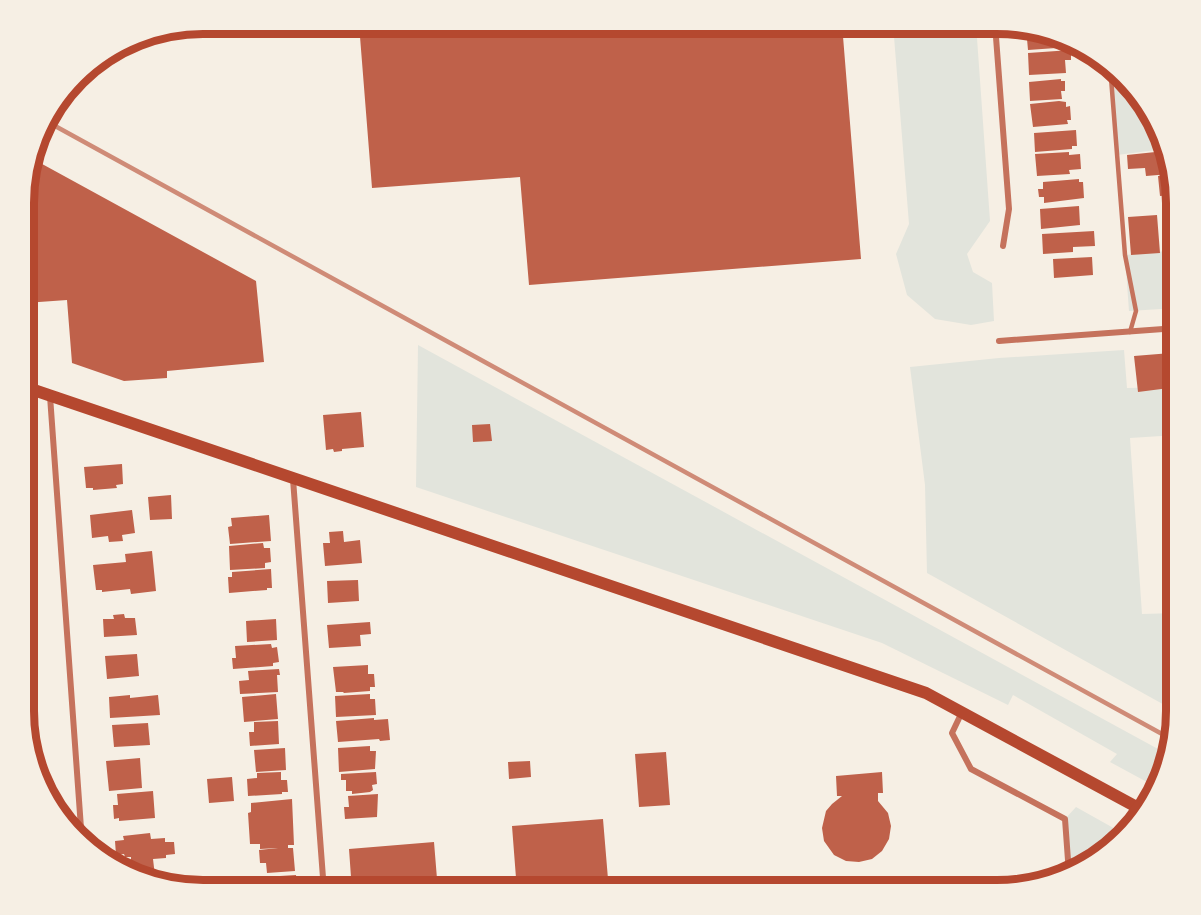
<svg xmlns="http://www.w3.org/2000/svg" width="1201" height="915" viewBox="0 0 1201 915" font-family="'PT Sans Narrow',sans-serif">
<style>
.green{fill:#e2e4dc}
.building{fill:#bf614a}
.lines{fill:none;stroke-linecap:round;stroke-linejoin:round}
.service{stroke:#c5725c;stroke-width:4.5}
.minor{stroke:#c5725c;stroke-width:6}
.secondary{stroke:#b5482f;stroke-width:12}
.rail{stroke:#cf8b77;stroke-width:4.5}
.rim{fill:none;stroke:#b5482f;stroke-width:8}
</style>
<rect width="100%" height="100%" fill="#f6efe4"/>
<!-- green -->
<path class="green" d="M893 24H976L990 221 967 254 973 272 992 283 994 321 971 325 935 319 907 295 896 254 909 224Z
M1121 76 1159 125 1164 149 1117 155 1111 77Z
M1177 250V308L1129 311 1125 255Z
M418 345 1169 755 1163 780 1158 788 1110 762 1117 754 1013 695 1008 705 882 643 416 487Z
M1124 350 1127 388 1177 387V435L1130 438 1142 614 1177 613V712L927 573 925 485 910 367 999 358Z
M1076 807 1126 835 1076 873 1069 874 1065 819Z"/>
<!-- building -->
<path class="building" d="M359 24H842L861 259 529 285 520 177 372 188Z
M1026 28 1066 38 1069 40 1070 47 1028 50Z
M1071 50V60H1065L1066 73 1029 75 1028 53Z
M1061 79V81H1065V91H1061L1062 99 1030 101 1029 82Z
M1059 101 1066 102V107L1070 106 1071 120H1067L1068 124 1033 127 1030 104Z
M1076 130 1077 146H1072V149L1035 152 1034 133Z
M1165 151 1170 174 1146 176 1145 168 1128 169 1127 155Z
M1069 152V155L1080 154 1081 169 1069 170 1070 174 1037 176 1035 154Z
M33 159 256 281 264 362 167 371V378L124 381 72 363 67 300 25 303 26 180Z
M1170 175 1175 195 1160 196 1158 176Z
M1079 179V182H1083L1084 198 1044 203V197H1039L1038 189H1043V182Z
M1079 206 1080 225 1041 229 1040 209Z
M1157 215 1160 253 1131 255 1128 217Z
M1094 231 1095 246 1073 247V252L1043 254 1042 234Z
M1092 257 1093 275 1054 278 1053 259Z
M1171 353V356L1177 355V387L1138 392 1134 356Z
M361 412 364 447 342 449V451L334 452 333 449 326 450 323 415Z
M490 424 492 441 473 442 472 425Z
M122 464 123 484 116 485 117 488 93 490V488H86L84 467Z
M171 495 172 519 150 520 148 497Z
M132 510 135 533 122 535 123 541 109 542 108 536 92 538 90 515Z
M269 515 271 541 230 544 228 527 232 526 231 518Z
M343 531 344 542 360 540 362 563 325 566 323 543H330L329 532Z
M263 543 264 548H270L271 562 265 563V568L230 570 229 546Z
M152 551 156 591 131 594 130 589 102 592V590H96L93 565 126 562 125 554Z
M271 569 272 588H267V590L229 593 228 577H232V572Z
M358 580 359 601 328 603 327 581Z
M124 614 125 618H135L137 635 104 637 103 619H114L113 615Z
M276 619 277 640 247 642 246 621Z
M370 622 371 634 360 635 361 646 329 648 327 625Z
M25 635H29L30 649H26L28 674H32L34 696 30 697 33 727 26 728Z
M271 644 272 648 277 647 279 662 273 663V666L233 669 232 658H236L235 646Z
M137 654 139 676 107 679 105 656Z
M368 665V674H374L375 687H370V691L344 693 343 692H336L333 667Z
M279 669 280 675H277L278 692 240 694 239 681 249 680 248 671Z
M276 694 278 719 244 722 242 697Z
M370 694V699H375L376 715 336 717 335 696Z
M130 695V698L158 695 160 715 110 718 109 697Z
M374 718V720L388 719 390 740 380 741 379 739 338 742 336 721Z
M278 721 279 744 250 746 249 732H254V722Z
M148 723 150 745 114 747 112 725Z
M370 746V751H376L375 769 339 772 338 748Z
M285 748 286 770 256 772 254 750Z
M666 752 670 805 639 807 635 754Z
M140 758 142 788 109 791 106 761Z
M530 761 531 777 509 779 508 762Z
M281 772V780H287L288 792H282V794L248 796 247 779 257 778V773Z
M376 772 377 784 372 785 373 790 370 792 352 794V791H346V780H341V774Z
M882 772 883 793H878V801L888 813 891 826 889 839 882 851 872 859 859 862 846 861 834 855 824 841 822 828 826 811 832 804 842 796H837L836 776Z
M232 777 234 801 209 803 207 779Z
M153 791 155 818 119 821V818L114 819 113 805H118L117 794Z
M378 794 377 817 345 819 344 807H349L348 796Z
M292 799 294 845H288V848H293L295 871 267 873 266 863H260L259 850 278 848 260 849V844H250L248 813 251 812V803Z
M603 819 609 891H517L512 826Z
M150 833 151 839 165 838V842H174L175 854 166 855V858L153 859 155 876H151V881L133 876 132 866 126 867 125 861 131 860V857H125L124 854 116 855 115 841 124 840 123 836Z
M434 842 438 891H352L349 849Z
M296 875 297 891 262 889 261 878 264 877Z"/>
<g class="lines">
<!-- service -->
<path class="service" d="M1110 65 1125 255 1136 311 1130 332"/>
<!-- minor -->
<path class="minor" d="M995 24 1009 209 1003 246
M999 341 1177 328
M50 396 82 842
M293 479 324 891
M962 712 952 733 971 769 1065 819 1069 874"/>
<!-- secondary -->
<path class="secondary" d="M25 387 926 693 1144 811"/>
<!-- rail -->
<path class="rail" d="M46 121 1173 740"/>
</g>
<!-- crop -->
<path d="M0 0H1201V915H0ZM203 34H997A169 169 0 0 1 1166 203V711A169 169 0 0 1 997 880H203A169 169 0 0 1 34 711V203A169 169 0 0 1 203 34Z" fill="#f6efe4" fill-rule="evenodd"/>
<path class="rim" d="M203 34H997A169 169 0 0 1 1166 203V711A169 169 0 0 1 997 880H203A169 169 0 0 1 34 711V203A169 169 0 0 1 203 34Z"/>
</svg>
